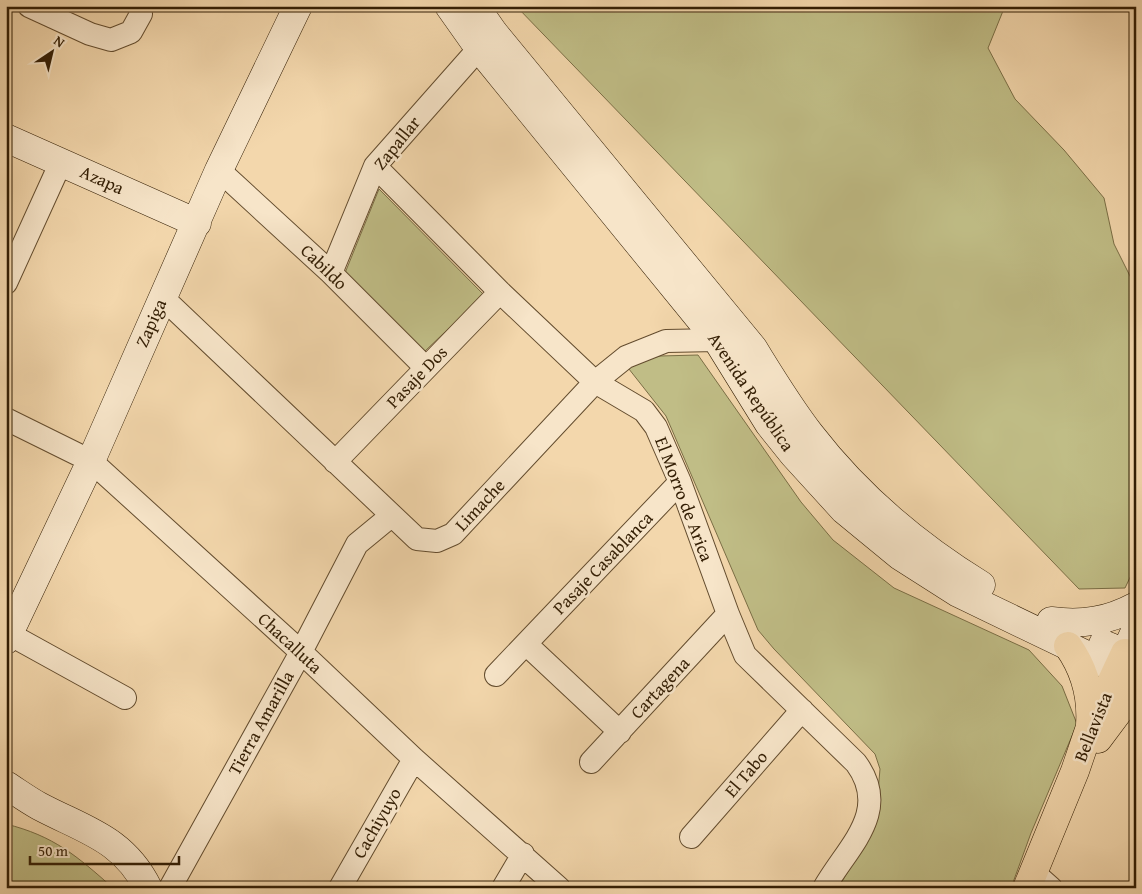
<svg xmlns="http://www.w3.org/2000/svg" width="1142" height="894" viewBox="0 0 1142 894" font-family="'Gentium Book Plus',serif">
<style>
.green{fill:#c0bd86;stroke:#7a6e45}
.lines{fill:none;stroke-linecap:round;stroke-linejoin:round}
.street-casing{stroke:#634c2e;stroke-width:24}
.secondary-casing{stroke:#331e04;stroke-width:29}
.primary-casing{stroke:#331e04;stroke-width:29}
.street{stroke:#f7e5c9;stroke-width:22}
.secondary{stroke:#f7e5c9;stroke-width:28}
.primary{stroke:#f3d7ac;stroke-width:28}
.labels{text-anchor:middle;stroke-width:5;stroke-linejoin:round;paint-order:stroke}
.street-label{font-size:18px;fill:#331e04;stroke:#f7e5c9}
</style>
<rect width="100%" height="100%" fill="#f3d7ac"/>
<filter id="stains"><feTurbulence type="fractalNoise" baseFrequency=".004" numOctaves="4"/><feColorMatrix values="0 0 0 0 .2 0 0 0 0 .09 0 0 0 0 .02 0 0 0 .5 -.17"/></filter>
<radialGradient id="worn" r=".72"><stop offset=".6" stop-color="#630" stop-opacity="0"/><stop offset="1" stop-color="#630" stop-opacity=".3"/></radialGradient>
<!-- green -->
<path class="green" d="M516 6H1005L988 48 1015 99 1064 150 1104 198 1114 244 1136 288V565L1125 588 1079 589Z
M379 189 484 295 425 351 345 273Z
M698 355 801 502 833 540 894 588 1029 650 1062 686 1077 724 1031 833 1011 888H838L875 827 880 769 875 754 774 649 758 630 666 416 625 364 660 356Z
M6 824C54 836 77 856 113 888H6Z"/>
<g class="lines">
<!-- street casing -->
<g class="street-casing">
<path id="street" d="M29 6 90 34 111 40 131 32 141 14 139 6
M375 166 500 292 595 382 644 411 656 427 680 482 728 614 745 655 856 763C892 812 847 847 824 888
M219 170 331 273 426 368
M331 273 375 166 489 37
M6 283 61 162
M162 297 417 539 437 541 453 534 595 382 626 357 666 341 717 340 730 343
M6 419 91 461 301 652 414 759 559 888
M335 462 500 292
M9 634 125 698
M526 644 620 732
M496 675 680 482
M591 762 728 614
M691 837 802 710
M1033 872 1051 888
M170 888 301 652 357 544 391 516
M340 888 414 759
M503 888 523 854"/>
</g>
<!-- secondary casing -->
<g class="secondary-casing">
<path id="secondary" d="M449 6 478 47 717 340 769 424 793 454 844 510 900 556 958 593 1118 670 1136 681
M475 6 494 33 753 348C771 377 789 407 810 434 857 495 916 545 981 585
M6 138 197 223
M1051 621C1083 625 1108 621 1136 606
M6 640 91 461 219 170 298 6
M1103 644 1125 653 1136 629
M6 785C17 792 28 800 39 806 84 830 123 838 148 888"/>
</g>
<!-- primary casing -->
<g class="primary-casing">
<path id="primary" d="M1068 646C1085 670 1092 695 1090 725
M1098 739 1136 688
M1027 888 1075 771 1089 730 1125 653 1136 658"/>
</g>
<!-- street -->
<use href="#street" class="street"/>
<!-- secondary -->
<use href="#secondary" class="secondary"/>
<!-- primary -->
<use href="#primary" class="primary"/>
</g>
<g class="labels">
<!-- street labels -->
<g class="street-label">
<text transform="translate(397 143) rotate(-51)" y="6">Zapallar</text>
<text transform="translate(102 180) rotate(24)" y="6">Azapa</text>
<text transform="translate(324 267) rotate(44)" y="6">Cabildo</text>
<text transform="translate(151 323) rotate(-66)" y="6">Zapiga</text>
<text transform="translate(417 377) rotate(-46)" y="6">Pasaje Dos</text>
<text transform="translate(751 392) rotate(56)" y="6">Avenida República</text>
<text transform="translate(684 499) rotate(69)" y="6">El Morro de Arica</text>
<text transform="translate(480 505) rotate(-47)" y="6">Limache</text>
<text transform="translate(603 563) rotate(-46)" y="6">Pasaje Casablanca</text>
<text transform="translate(290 643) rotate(43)" y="6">Chacalluta</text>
<text transform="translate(660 688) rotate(-47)" y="6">Cartagena</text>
<text transform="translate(261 723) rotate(-61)" y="6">Tierra Amarilla</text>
<text transform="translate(1093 727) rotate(-68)" y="6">Bellavista</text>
<text transform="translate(746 774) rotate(-49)" y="6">El Tabo</text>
<text transform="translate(377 823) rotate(-60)" y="6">Cachiyuyo</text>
</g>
</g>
<!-- margin -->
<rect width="1142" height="894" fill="none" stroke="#f3d7ac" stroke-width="25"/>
<rect x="8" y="8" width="1127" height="879" fill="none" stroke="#331e04" stroke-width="2.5"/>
<rect x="12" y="12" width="1117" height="869" fill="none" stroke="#331e04"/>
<!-- north arrow -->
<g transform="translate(52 52) rotate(35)" stroke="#f7e5c9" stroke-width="4" paint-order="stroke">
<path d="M0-4L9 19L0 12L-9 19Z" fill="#331e04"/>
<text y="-8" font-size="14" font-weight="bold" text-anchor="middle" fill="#331e04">N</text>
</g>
<!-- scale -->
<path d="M30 856v8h149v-8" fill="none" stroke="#331e04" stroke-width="2.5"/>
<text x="38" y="856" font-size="15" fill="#331e04" stroke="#f7e5c9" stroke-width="4" paint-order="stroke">50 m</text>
<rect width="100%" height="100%" filter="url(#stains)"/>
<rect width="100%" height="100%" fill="url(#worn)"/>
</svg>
